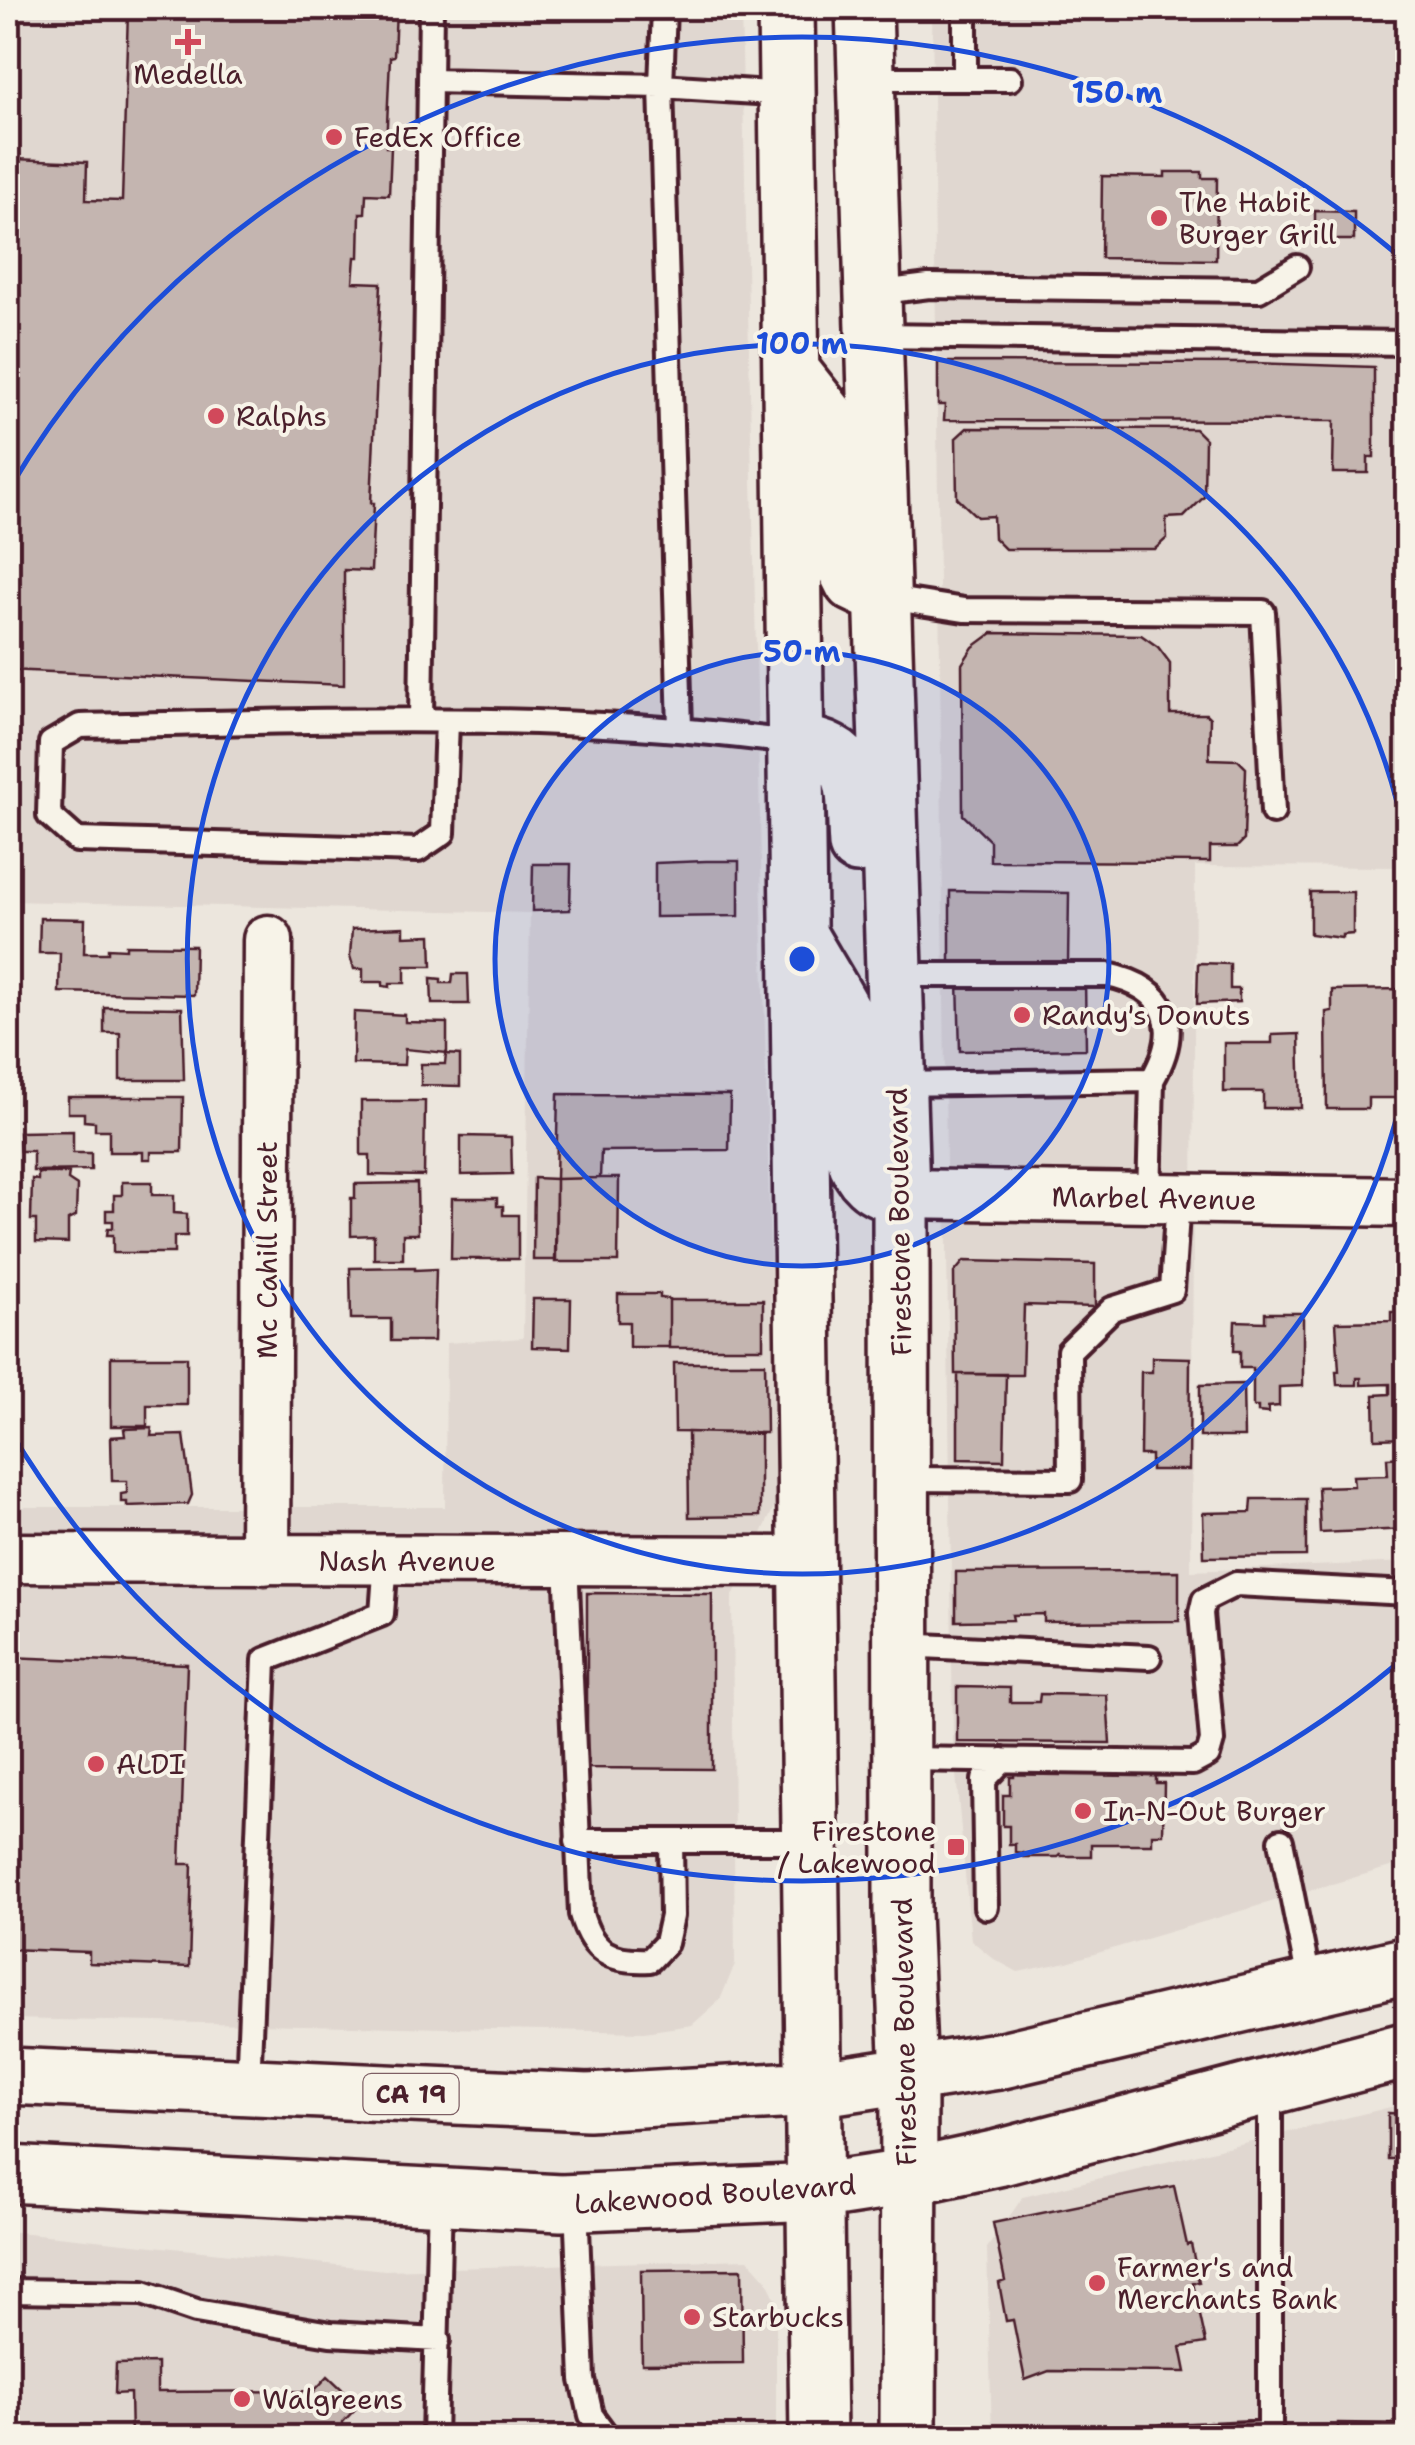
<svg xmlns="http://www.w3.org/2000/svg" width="1415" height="2445" viewBox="0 0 1415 2445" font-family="'Shantell Sans',sans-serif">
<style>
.built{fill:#e0d7d0}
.building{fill:#c4b5b0;stroke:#4a1f2b;stroke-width:2.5}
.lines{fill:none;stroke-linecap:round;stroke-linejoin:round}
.lane-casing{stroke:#4a1f2b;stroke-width:30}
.street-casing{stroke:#4a1f2b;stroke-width:55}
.primary-casing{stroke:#4a1f2b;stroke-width:62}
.lane{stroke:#f7f3e8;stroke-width:22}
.street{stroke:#f7f3e8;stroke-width:48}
.primary{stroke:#f7f3e8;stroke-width:55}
.ring{fill:none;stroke:#1d4ed8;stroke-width:5}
.poi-dot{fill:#d1495b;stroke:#f7f3e8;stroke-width:4}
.labels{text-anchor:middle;stroke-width:8;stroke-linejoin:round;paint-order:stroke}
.shield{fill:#f7f3e8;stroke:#7e5f64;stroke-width:2.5}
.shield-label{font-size:25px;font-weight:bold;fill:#4a1f2b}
.poi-label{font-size:28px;fill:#4a1f2b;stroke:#f7f3e8;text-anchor:start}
.street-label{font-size:28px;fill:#4a1f2b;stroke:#f7f3e8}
.centre{fill:#1d4ed8;stroke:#f7f3e8;stroke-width:5}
.ring-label{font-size:30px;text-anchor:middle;font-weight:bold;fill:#1d4ed8;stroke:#f7f3e8;stroke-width:8;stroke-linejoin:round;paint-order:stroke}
</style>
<rect width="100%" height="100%" fill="#ece6dd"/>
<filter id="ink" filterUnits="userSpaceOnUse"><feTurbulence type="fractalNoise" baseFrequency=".01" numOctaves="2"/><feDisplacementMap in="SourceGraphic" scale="20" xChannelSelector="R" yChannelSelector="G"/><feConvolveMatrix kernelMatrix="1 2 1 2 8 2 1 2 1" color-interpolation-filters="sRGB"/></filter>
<g filter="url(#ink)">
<!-- built -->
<path class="built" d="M8 8H741L776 1503 732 1598 735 1964 720 2000 692 2025 644 2032 8 2019V1507H445L446 1343 523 1338 530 913 8 901Z
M932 8H1408L1407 867 1195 866 1191 1571 1407 1562V1862L1067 1962 1018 1972 994 1959 971 1940 953 1741Z
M1407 2103V2437H992L987 2248 1023 2197Z
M8 2231 385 2270 748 2259 766 2279 776 2300V2437L8 2438Z"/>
<!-- building -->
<path class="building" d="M147 8H396L394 56 390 57 386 147H391L389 195 366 194 365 213H360L359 257H355L353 282 381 283 371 503H374L371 571 344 570V685L8 670V363L15 159 87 162 86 200 122 201 128 12 147 13Z
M1081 8H1217L1216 15 1081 10Z
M1404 101H1408V151H1403Z
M1165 172H1202V178H1217L1216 260 1101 258 1102 176 1165 177Z
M1315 211 1354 212V240H1315Z
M938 362 1255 363 1374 367V457H1368V473H1333L1334 421 944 420 945 405H938Z
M967 428 1195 429 1205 439 1204 497 1184 517 1166 518 1167 538 1155 549H1005L994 538 993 516 977 517 957 498 956 438Z
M992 633 1141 635 1158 647 1170 663V714H1206L1210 718 1209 759 1238 760 1246 768 1244 840 1237 847H1210V862L990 861V841L963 815 962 664 973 647Z
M706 861H739V916L655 917V863Z
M533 864H571L570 910 532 911Z
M950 891 1069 893 1068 964 950 962Z
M1310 892H1353V934L1342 935V938L1310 934Z
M40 918 85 919 84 953H108V948L126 949V945L195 946 194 995 59 992 60 953H39Z
M404 927V936L431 935 432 966H405V983H390V987L383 986V982H363V969H354L350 956 352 929Z
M1198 963 1230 964V989H1239V1002L1197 1004Z
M453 974H468L469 1004H432L431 978 441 979V983H452Z
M1085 979 1086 1049 960 1051 958 981Z
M1408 989V1098H1368V1109H1327L1326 1012 1332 1011V990Z
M104 1007 182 1008 184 1080H120V1033H104Z
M354 1012 405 1015V1022L447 1023V1053L405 1049 404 1065 353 1064Z
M1299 1034 1301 1108H1263V1092H1224V1043H1272V1035Z
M446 1054 460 1055V1086L421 1085V1064H445Z
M558 1094 730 1095 729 1150 601 1151 600 1178 556 1179Z
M68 1097H183L182 1152H151V1159H143V1152H109V1130H95V1122L84 1121V1113H68Z
M361 1101H425L424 1176 370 1175V1155H361Z
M73 1131V1153H91V1170L33 1171V1151H20L19 1132Z
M461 1136 511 1137 512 1174 461 1175Z
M38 1173H69L68 1180 77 1186 76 1216 68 1220V1243L36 1242V1220H31L32 1179 38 1180Z
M534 1178 556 1179V1260H533Z
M600 1178H619L618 1262H555L556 1179Z
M122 1182H152V1195H174V1213L187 1214V1236H174V1253H113V1235H107L108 1228H113V1221H106V1210H114V1195H122Z
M417 1183 418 1234H403V1259H374V1235L351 1236V1198H355V1184Z
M452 1198H497V1206H503V1215H518V1259H451Z
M964 1261 1095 1264V1307L1024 1305 1022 1375 955 1374 954 1273Z
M415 1267V1270L436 1269 434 1341H391V1319H351L350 1268Z
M618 1294H660V1298L669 1299V1347H629V1322H618Z
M533 1299H571L570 1348 532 1347Z
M669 1300H763V1348H669Z
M1391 1312H1408V1438L1375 1439 1374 1395 1390 1394V1384L1361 1385V1378H1357V1385H1337L1336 1371H1339L1336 1322 1391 1321Z
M1265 1313H1303V1386L1279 1387V1406L1268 1407V1413L1258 1412V1407H1253V1368H1240V1351H1234L1235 1321 1265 1322Z
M111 1357H187V1405H147V1426H111Z
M1152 1357 1190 1358 1189 1470H1151V1455H1140L1141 1372H1152Z
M674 1363H765L766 1433 675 1432Z
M958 1374H1006L1004 1460 958 1459Z
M1243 1384 1244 1437H1200V1385Z
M152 1428 151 1436 184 1435 192 1495 188 1504 127 1506V1502H121V1494L127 1493V1481H112L111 1437 125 1436 124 1429Z
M688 1432 760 1434V1516L689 1517Z
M1408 1457V1529L1320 1533 1318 1487 1354 1486 1353 1476 1388 1475 1387 1458Z
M1252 1499H1306V1556L1204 1557 1203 1513 1251 1512Z
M1179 1571V1621L1044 1622V1614L1012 1615 1013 1620 956 1621V1572Z
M587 1593 712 1594V1769L587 1768Z
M8 1657 187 1664 180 1864H192L189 1967 89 1963V1952L8 1949Z
M957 1687 1010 1688V1702H1039L1040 1694 1107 1695 1110 1743 957 1742Z
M1085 1763V1773L1104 1774V1768L1156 1764V1783H1164L1163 1834H1152V1844H1091V1856H1060V1853L1058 1857H1023V1853L1015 1852V1844H1009V1826H1003V1795H1010V1777H1014V1768Z
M1388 2113 1408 2114V2159H1388Z
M1174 2186 1187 2245 1191 2244 1199 2282 1193 2283 1206 2343 1181 2347 1186 2372 1049 2371 1025 2380 1013 2320 1006 2321 999 2283 1005 2281 993 2223Z
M742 2269 743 2363 642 2364 641 2270Z
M157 2363V2392L314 2391 328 2376 359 2405 343 2422V2438H131L130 2393 115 2394 116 2364Z
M1338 2423 1408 2424V2438H1338Z"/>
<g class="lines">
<!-- lane casing -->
<g class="lane-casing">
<path id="lane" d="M664 8 661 86 680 728
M965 8V79
M865 79H1010
M430 81 431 8
M874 293 929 286 1259 290 1297 267
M875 336 1408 343
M882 597 964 610 1263 612 1273 812
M421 720 430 81 661 86 787 94
M447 721 443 833 418 850 77 840 49 815 51 743 80 726C319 721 559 710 796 743
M894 975H1108C1168 988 1183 1026 1152 1080L1149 1198
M897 1084 1152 1080
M902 1479 1070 1480 1069 1351 1112 1309 1172 1290 1178 1199
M566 1561 581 1914C592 1953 611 1962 650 1960L666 1943 672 1916 671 1841H810
M902 1645 1149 1657
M903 1759 1193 1763 1208 1755 1212 1741 1201 1613 1204 1600 1236 1584 1408 1593
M577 1841H671
M1281 1841 1311 1990
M986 1907 984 1780 1003 1760
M248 2086 265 1660 382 1614 386 1560
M576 2203 583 2380 591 2415 608 2438
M8 2291 143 2293 196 2311 330 2334 438 2340
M434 2438 440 2197
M1164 2438 1270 2433V2088"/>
</g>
<!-- street casing -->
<g class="street-casing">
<path id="street" d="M901 1194 1408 1202
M8 1558 806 1561
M265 1560 268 940"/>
</g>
<!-- primary casing -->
<g class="primary-casing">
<path id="primary" d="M786 8 818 2438
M864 8 901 1194 902 1912 909 2077 908 2438
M791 371 832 423 839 555 853 583 882 597
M796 743C863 750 853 790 857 845
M801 939C811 958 850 1018 853 1035 860 1083 824 1187 901 1194
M8 2076 588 2102 814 2089 998 2061 1408 1965
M8 2174 561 2203 815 2192 906 2178 998 2158 1408 2050"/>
</g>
<!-- lane -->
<use href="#lane" class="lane"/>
<!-- street -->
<use href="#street" class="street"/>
<!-- primary -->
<use href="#primary" class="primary"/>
</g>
</g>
<!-- distance rings -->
<circle cx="802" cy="959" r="307" fill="#1d4ed8" fill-opacity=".12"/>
<g class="ring">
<circle cx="802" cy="959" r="307"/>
<path d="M1407 1071A615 615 0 1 1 1407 847"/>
<path d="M1407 1655A922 922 0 0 1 8 1427M8 491A922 922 0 0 1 1407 263"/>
</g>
<!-- markers -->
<g class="poi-dot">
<path d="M183 27h10v10h10v10h-10v10h-10v-10h-10v-10h10z"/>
<circle cx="334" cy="137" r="10"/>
<circle cx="1159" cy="218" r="10"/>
<circle cx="216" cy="416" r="10"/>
<circle cx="1022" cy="1015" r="10"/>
<circle cx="96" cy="1764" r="10"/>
<circle cx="1083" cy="1811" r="10"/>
<rect x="946" y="1837" width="20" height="20" rx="5"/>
<circle cx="1097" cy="2283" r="10"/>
<circle cx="692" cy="2317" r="10"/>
<circle cx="242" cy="2399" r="10"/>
</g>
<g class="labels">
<!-- shield labels -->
<rect class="shield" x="363.5" y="2074" width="95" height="40" rx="8"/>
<g class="shield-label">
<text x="411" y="2103">CA 19</text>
</g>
<!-- poi labels -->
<g class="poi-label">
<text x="188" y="84" text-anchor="middle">Medella</text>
<text x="354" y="147">FedEx Office</text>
<text x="1179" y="212">The Habit<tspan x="1179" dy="32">Burger Grill</tspan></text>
<text x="236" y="426">Ralphs</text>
<text x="1042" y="1025">Randy's Donuts</text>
<text x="116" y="1774">ALDI</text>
<text x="1103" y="1821">In-N-Out Burger</text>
<text x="936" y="1841" text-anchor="end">Firestone<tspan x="936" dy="32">/ Lakewood</tspan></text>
<text x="1117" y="2277">Farmer's and<tspan x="1117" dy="32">Merchants Bank</tspan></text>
<text x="712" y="2327">Starbucks</text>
<text x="262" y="2409">Walgreens</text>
</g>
<!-- street labels -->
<g class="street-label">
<text transform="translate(1154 1198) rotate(1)" y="10">Marbel Avenue</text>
<text transform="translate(899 1222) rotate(-91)" y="10">Firestone Boulevard</text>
<text transform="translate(267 1250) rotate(-90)" y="10">Mc Cahill Street</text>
<text x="407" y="1571">Nash Avenue</text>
<text transform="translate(904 2032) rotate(-91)" y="10">Firestone Boulevard</text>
<text transform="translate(715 2194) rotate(-4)" y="10">Lakewood Boulevard</text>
</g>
</g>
<circle cx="802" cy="959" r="15" class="centre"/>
<g class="ring-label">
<text x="1117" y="103">150 m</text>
<text x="802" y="354">100 m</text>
<text x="802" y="662">50 m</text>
</g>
<!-- margin -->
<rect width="1415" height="2445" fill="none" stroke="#f7f3e8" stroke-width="40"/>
<rect x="20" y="20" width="1375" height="2405" fill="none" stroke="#4a1f2b" stroke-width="4" filter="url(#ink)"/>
</svg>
